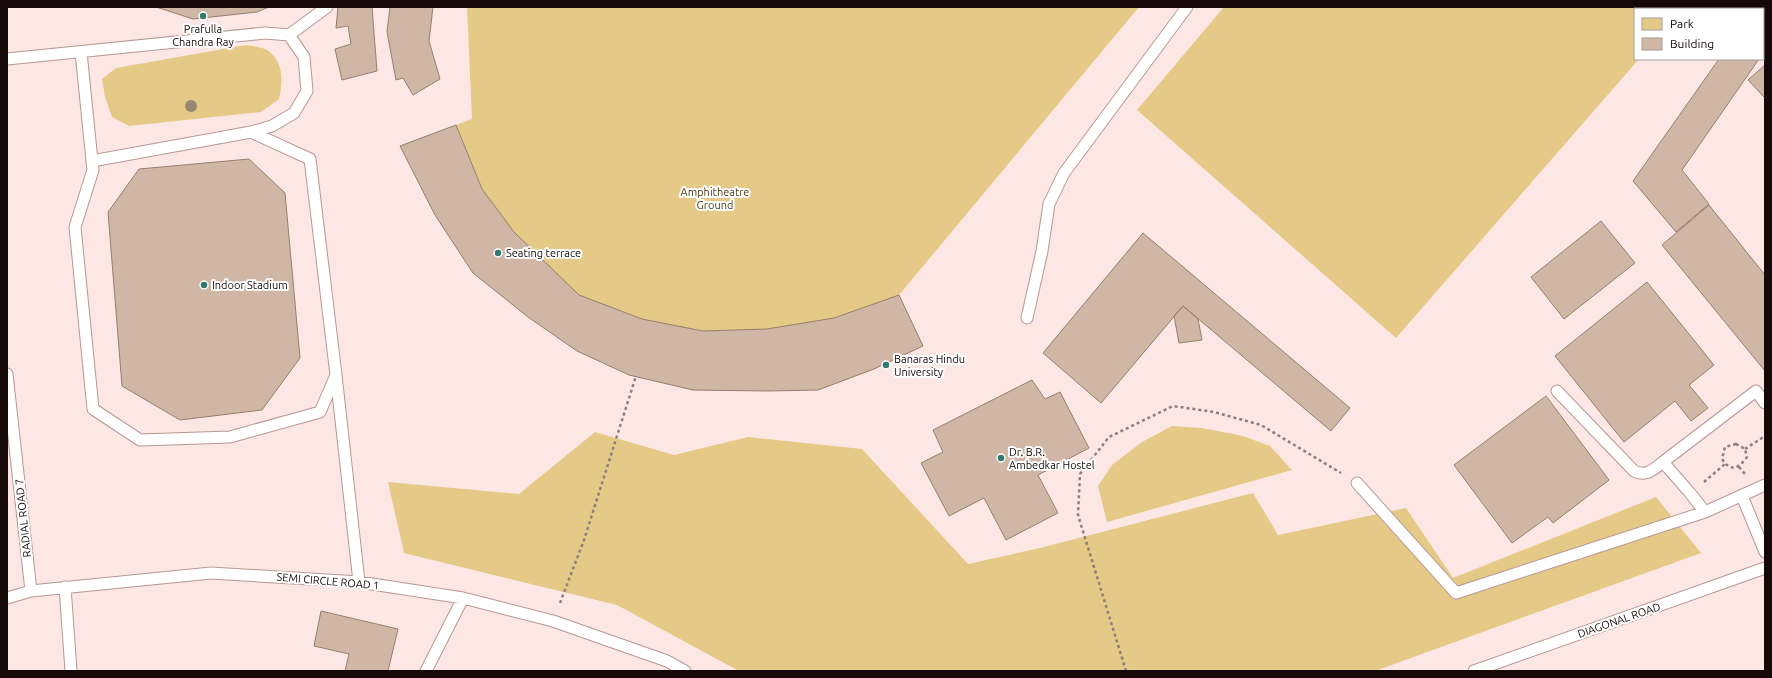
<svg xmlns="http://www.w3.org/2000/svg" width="1772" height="678" viewBox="0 0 1772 678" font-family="Ubuntu,sans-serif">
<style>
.green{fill:#e5c986}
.building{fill:#d0b6a4;stroke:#977e6d}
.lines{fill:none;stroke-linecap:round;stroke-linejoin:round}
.service-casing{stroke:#b89794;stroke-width:13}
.path{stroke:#8e7d7c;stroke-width:2.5;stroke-dasharray:3 3;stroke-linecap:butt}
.service{stroke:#fff;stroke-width:11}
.tree{fill:#998772}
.poi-dot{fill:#33796d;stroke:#fff;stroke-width:1.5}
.labels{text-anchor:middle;stroke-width:4;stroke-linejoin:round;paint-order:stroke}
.poi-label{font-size:11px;fill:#140908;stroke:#fff;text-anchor:start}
.park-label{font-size:11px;fill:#483913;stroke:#fff}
.street-label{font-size:11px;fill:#140908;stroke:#fff}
</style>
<rect width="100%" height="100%" fill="#fde7e5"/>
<!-- green -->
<path class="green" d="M467 7H1139L899 295 923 346 874 369 818 390H693L629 375 528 317 473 273 435 215 400 146 472 119Z
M1224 7H1685L1683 9H1635V59H1639L1396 338 1137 110Z
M246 45C252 46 262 47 267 50 284 62 283 81 279 99L261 112 129 126 112 117 105 97 102 79 116 68Z
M1172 426 1202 428 1243 436 1270 446 1292 470 1107 522 1098 486 1112 465 1142 442Z
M595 432 674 455 748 437 862 449 968 564 1040 548 1253 493 1278 535 1406 508 1453 578 1656 497 1701 553 1375 671H739L617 605 404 553 388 482 519 494Z"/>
<!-- building -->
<path class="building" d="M156 7H269L257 12 193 19Z
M338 7H372L377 71 342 80 335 49 351 44 348 26 336 28Z
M390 7H433L429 41 440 79 413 95 403 78 396 80 387 32Z
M1719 59H1759L1682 170 1709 204 1676 232 1633 181Z
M1765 65V98L1748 80Z
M456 125 482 189 514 232 579 295 642 319 703 331 767 329 834 318 899 295 923 346 874 369 818 390 768 391 693 390 629 375 577 351 528 317 473 273 435 215 400 146Z
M249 159 285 193 300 358 262 410 180 420 122 386 108 212 139 169Z
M1709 205 1765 275V371L1662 245Z
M1601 221 1635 263 1564 319 1531 277Z
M1143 233 1350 408 1331 431 1183 306 1101 403 1043 353Z
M1647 282 1714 365 1689 385 1708 408 1691 421 1675 401 1624 442 1555 356Z
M1183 306 1198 319 1202 340 1179 343 1174 316Z
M1032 380 1045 399 1060 392 1089 448 1038 475 1058 513 1006 540 984 498 949 516 921 463 943 452 933 430Z
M1546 396 1609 480 1553 523 1548 517 1512 543 1454 465Z
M321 611 398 629 388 671H345L349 654 314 646Z"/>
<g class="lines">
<!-- service casing -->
<g class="service-casing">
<path id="service" d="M81 52 92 161 93 170 75 227 93 409 140 440 230 437 320 412 336 375 310 159 251 132 92 161
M7 59 265 33 289 35 327 7
M251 132 272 126 294 113 307 91 304 57 289 35
M1027 318 1042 251 1049 204 1064 173 1187 7
M7 374 31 591
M336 375 359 582
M1557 391 1634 471C1646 477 1653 470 1663 462
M1357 483 1456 593 1705 512 1765 485
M1742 496 1765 552
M1705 512 1690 493 1663 462 1756 391 1765 403
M65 587 71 671
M7 598 31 591 211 573 359 582 463 598 553 621 667 661 685 671
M426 671 463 598
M1474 671 1765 568"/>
</g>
<!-- path -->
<path class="path" d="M1736 444 1745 449 1747 457C1739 468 1731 473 1722 459L1725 447Z
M1745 449 1765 436
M1739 467 1745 474
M1704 482 1725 464
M560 603 584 540 636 376
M1126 671 1078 515 1080 474 1109 437 1173 406 1214 412 1261 425 1341 473"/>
<!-- service -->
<use href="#service" class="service"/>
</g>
<!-- trees -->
<circle class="tree" cx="191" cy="106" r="6"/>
<!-- markers -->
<g class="poi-dot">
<circle cx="203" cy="16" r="4"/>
<circle cx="498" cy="253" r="4"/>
<circle cx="204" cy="285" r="4"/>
<circle cx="886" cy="365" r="4"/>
<circle cx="1001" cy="458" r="4"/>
</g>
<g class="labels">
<!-- poi labels -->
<g class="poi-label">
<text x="203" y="33" text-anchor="middle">Prafulla<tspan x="203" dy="13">Chandra Ray</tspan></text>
<text x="506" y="257">Seating terrace</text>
<text x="212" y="289">Indoor Stadium</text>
<text x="894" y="363">Banaras Hindu<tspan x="894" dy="13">University</tspan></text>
<text x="1009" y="456">Dr. B.R.<tspan x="1009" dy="13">Ambedkar Hostel</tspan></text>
</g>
<!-- park labels -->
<g class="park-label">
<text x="715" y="196">Amphitheatre<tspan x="715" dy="13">Ground</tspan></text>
</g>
<!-- street labels -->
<g class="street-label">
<text transform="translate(23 518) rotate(-96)" y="4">RADIAL ROAD 7</text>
<text transform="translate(328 581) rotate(5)" y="4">SEMI CIRCLE ROAD 1</text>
<text transform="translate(1619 620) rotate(-19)" y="4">DIAGONAL ROAD</text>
</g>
</g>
<!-- border -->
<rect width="1772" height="678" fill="none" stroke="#140908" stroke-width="16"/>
<!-- legend -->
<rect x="1634" y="8" width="130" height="52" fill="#ffffff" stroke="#a19d9c"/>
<rect x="1642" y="18" width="20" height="12" fill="#e5c986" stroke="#a19d9c"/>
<text x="1670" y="28" font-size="12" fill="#140908">Park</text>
<rect x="1642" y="38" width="20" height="12" fill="#d0b6a4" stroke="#a19d9c"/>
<text x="1670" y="48" font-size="12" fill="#140908">Building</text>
</svg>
